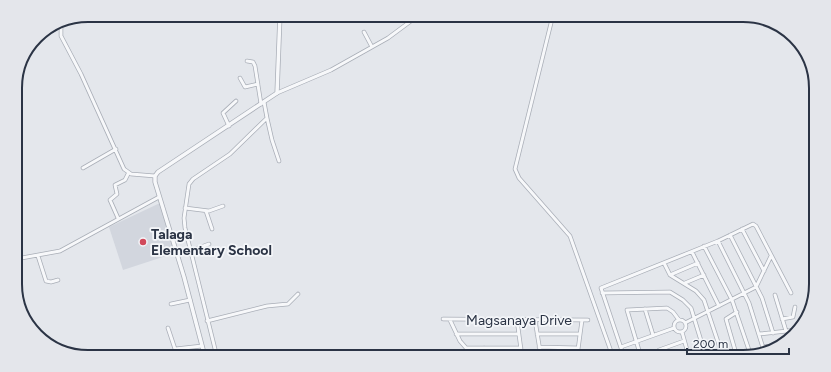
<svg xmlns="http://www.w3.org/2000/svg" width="831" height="372" viewBox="0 0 831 372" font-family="Figtree,sans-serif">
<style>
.built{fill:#d2d6de}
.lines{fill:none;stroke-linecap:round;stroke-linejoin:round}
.minor-casing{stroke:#a9aeb7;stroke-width:4.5}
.tertiary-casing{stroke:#a9aeb7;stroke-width:5}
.minor{stroke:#f7f8fa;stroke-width:3}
.tertiary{stroke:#f7f8fa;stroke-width:3.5}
.poi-dot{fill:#d1495b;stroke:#f4f6f9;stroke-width:1.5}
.labels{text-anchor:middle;stroke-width:3.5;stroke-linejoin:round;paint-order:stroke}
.poi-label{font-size:14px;font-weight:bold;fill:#2b3445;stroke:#f4f6f9;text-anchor:start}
.street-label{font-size:14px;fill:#2b3445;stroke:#f4f6f9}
.rim{fill:none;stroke:#2b3445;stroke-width:2}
</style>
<rect width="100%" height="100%" fill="#e4e7ec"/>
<!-- built -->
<path class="built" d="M160 203 175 253 123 270 109 227Z"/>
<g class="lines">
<!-- minor casing -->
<g class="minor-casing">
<path id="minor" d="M553 15 515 169 519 178 570 236 613 357
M61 25V36L81 74 124 169 131 174 155 176
M364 32 372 47
M247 61 253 62 255 66 261 104
M240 78 245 87 258 84
M277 93 331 70 388 38 419 15
M267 118 272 140 279 161
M229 126 223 113 236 101
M83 168 116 149
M185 208 209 211 223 206
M206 211 212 229
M118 218 110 200 117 194 115 185 125 180 128 174
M742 229 764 271
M730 235 762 298 773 333
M718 241 749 303 764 351
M704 246 732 300 751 356
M190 251 209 244
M692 252 719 306
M38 256 46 281 51 282 58 280
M16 259 60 251 159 197
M664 263 670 275 696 291 704 300 723 357
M670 275 698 263
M685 283 704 275
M602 293 670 292 683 300 691 308 706 357
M775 295 786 331
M171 304 190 300
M645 309 653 335
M443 319 588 320
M782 319 793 317 795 307
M674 326a6 6 0 1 1 12 0a6 6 0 1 1-12 0Z
M450 320 460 341 474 357
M517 320 522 357
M535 320 541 357
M207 321 267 306 288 304 298 294
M685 323 756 287 771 256
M168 328 175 349 202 346
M682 332 689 357
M456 334H519
M537 334H580
M759 334 796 330
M539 347 578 348
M621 347 674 328
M763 347 784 344
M466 348H521
M484 348 492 357
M217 357 185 228 184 218 189 184 193 179 230 154 267 118 264 102
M562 357 564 348
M577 357 582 320
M624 357 601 288 718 241 753 224 756 226 791 293
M641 357 627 310 667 308 673 312 679 320
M659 357V350L684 341
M737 357 726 319 737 312"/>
</g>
<!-- tertiary casing -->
<g class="tertiary-casing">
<path id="tertiary" d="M205 357 184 277 155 182V176L158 172 277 93 280 15"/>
</g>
<!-- minor -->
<use href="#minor" class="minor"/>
<!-- tertiary -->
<use href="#tertiary" class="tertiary"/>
</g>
<!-- markers -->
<circle class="poi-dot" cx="143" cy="242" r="4"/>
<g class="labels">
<!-- poi labels -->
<g class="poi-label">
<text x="151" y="239">Talaga<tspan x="151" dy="16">Elementary School</tspan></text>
</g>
<!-- street labels -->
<g class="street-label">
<text x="519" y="325">Magsanaya Drive</text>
</g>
</g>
<!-- crop -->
<path d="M0 0H831V372H0ZM88 22H743A66 66 0 0 1 809 88V284A66 66 0 0 1 743 350H88A66 66 0 0 1 22 284V88A66 66 0 0 1 88 22Z" fill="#e4e6eb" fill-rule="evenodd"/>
<path class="rim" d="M88 22H743A66 66 0 0 1 809 88V284A66 66 0 0 1 743 350H88A66 66 0 0 1 22 284V88A66 66 0 0 1 88 22Z"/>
<!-- scale -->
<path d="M687 348v6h102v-6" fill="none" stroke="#2b3445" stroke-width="2"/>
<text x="693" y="348" font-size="12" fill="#2b3445" stroke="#f4f6f9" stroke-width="3" paint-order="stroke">200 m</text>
</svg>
